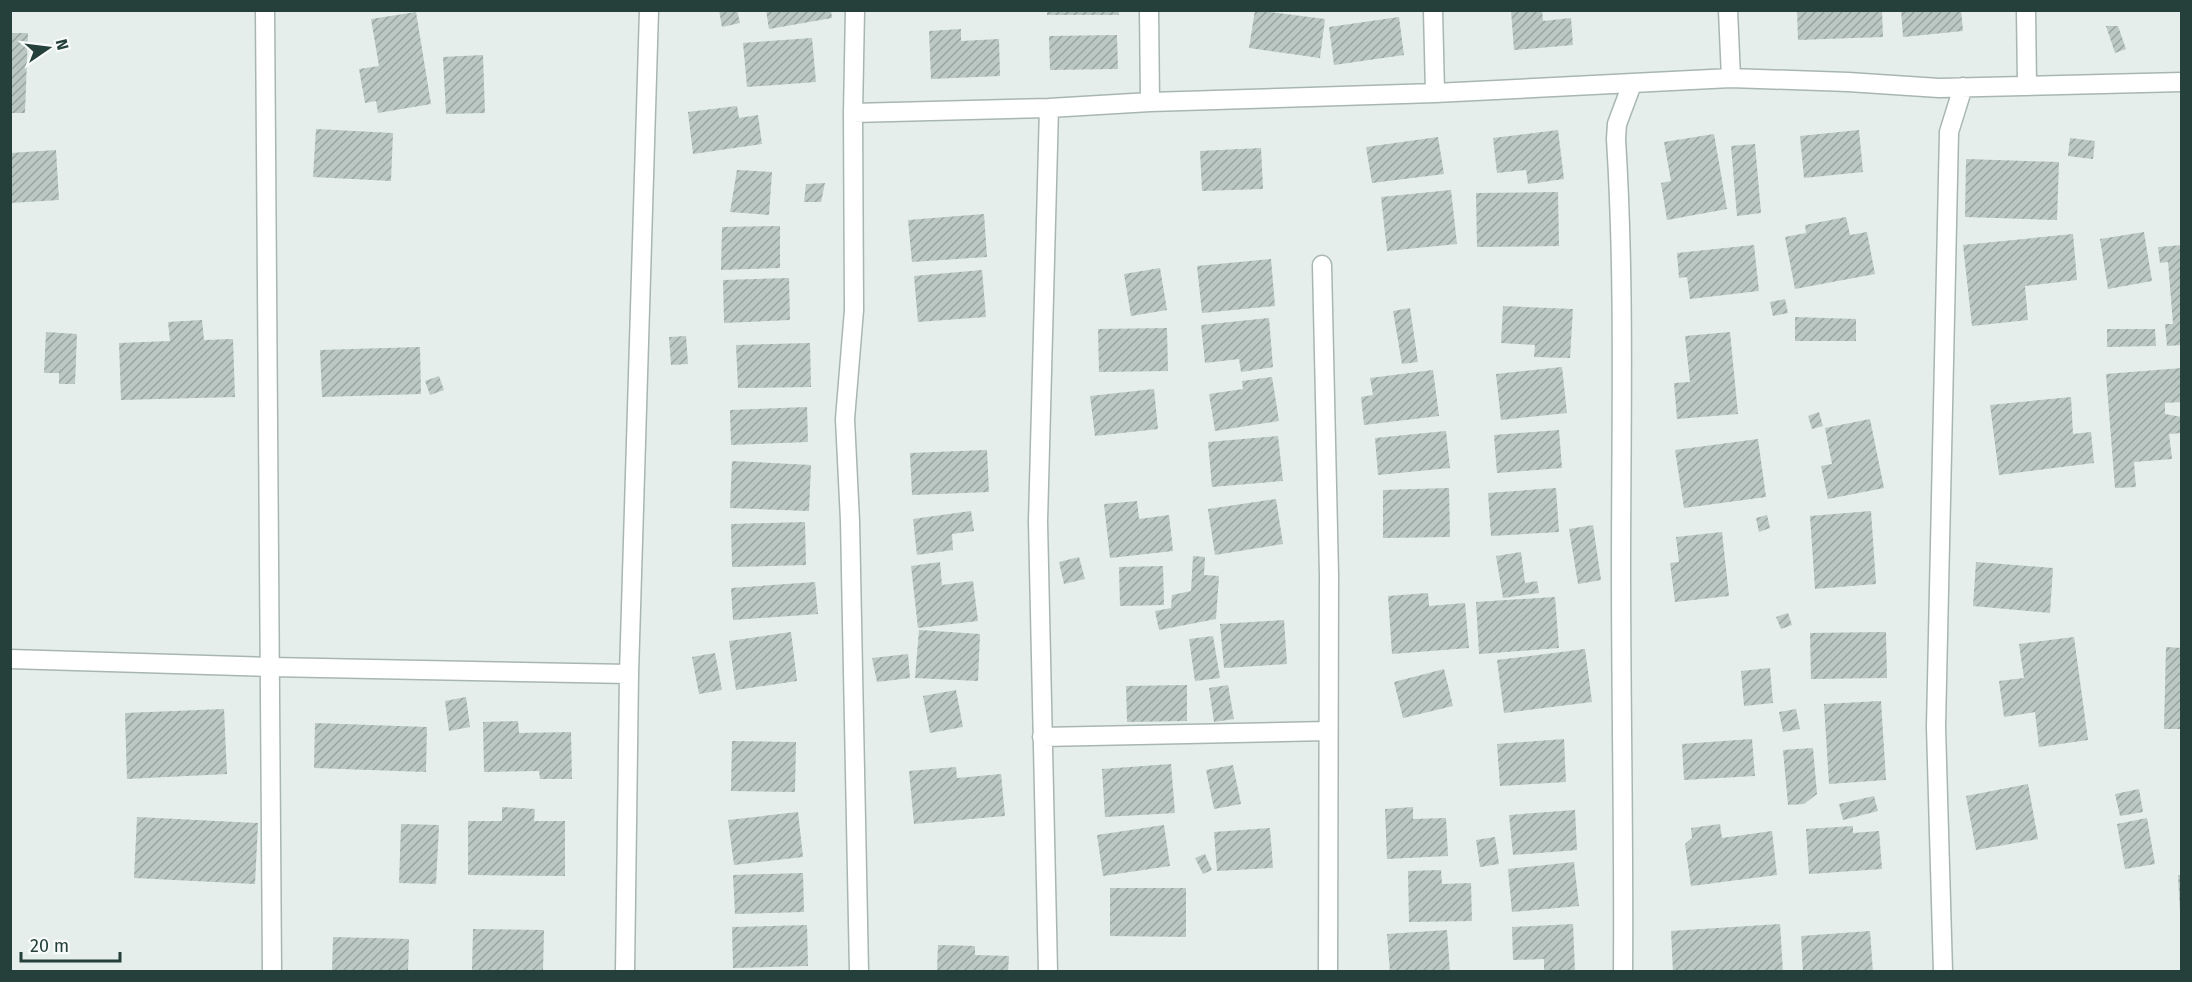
<svg xmlns="http://www.w3.org/2000/svg" width="2192" height="982" viewBox="0 0 2192 982" font-family="'Fira Sans',sans-serif">
<style>
.building{fill:url(#building-hatch)}
.lines{fill:none;stroke-linecap:round;stroke-linejoin:round}
.street-casing{stroke:#a8b6b2;stroke-width:21}
.street{stroke:#fff;stroke-width:18}
</style>
<defs>
<pattern id="building-hatch" width="6" height="6" patternUnits="userSpaceOnUse" patternTransform="scale(1.5)"><rect width="6" height="6" fill="#bbc8c4"/><path d="M-1 1l2-2M0 6l6-6M5 7l2-2" fill="none" stroke="#98a4a0"/></pattern>
</defs>
<rect width="100%" height="100%" fill="#e5eeeb"/>
<!-- building -->
<path class="building" d="M719 10H737L740 23 722 27Z
M766 10H831L832 18 769 29Z
M1047 10H1119V15H1047Z
M1255 10 1325 19 1320 58 1249 48Z
M1542 10 1543 21 1571 18 1573 45 1514 50 1511 11Z
M1797 10H1882L1883 37 1798 40Z
M1901 10H1961L1963 31 1903 37Z
M416 12 431 104 378 113 376 101 365 103 359 69 379 66 371 19Z
M1399 17 1404 55 1334 65 1329 27Z
M2106 26H2118L2126 49 2115 53Z
M961 29V41L999 39 1000 76 931 79 929 31Z
M10 33H28L25 113H10Z
M1117 35 1118 69 1050 70 1049 36Z
M812 38 816 82 747 87 743 43Z
M483 55 485 113 446 114 443 57Z
M737 106 739 118 758 115 762 144 693 154 688 112Z
M316 129 393 133 391 181 313 177Z
M1558 130 1564 179 1528 184 1526 170 1497 173 1493 138Z
M1859 130 1863 172 1804 178 1800 136Z
M1714 134 1727 209 1667 220 1661 183 1671 181 1664 142Z
M1438 137 1444 174 1372 183 1366 147Z
M2070 138 2095 141 2093 159 2068 156Z
M1755 144 1761 213 1737 216 1731 146Z
M1261 148 1263 189 1202 191 1200 151Z
M56 150 59 200 10 203V153Z
M1966 159 2059 162 2057 220 1965 217Z
M737 170 772 172 769 215 730 212Z
M825 183 821 202H804L806 184Z
M1451 190 1457 244 1387 251 1381 197Z
M1558 192 1559 246 1477 247 1476 193Z
M984 214 987 257 912 262 908 220Z
M1846 217 1850 235 1867 232 1875 274 1795 289 1785 237 1806 233 1805 225Z
M780 226V268L721 270 722 227Z
M2144 232 2152 281 2108 289 2100 239Z
M2073 234 2077 280 2025 286 2028 320 1972 326 1963 245Z
M1754 245 1759 291 1690 299 1687 277 1679 278 1677 253Z
M2182 245V345L2167 346 2165 324H2173L2168 262 2160 263 2158 247Z
M1271 259 1275 306 1202 313 1197 266Z
M1160 268 1167 310 1131 316 1124 274Z
M982 270 986 317 918 322 914 276Z
M789 278 790 320 724 323 723 280Z
M1785 299 1788 313 1773 316 1770 302Z
M1503 306 1573 309 1570 358 1534 357 1535 345 1501 343Z
M1410 308 1418 362 1402 364 1393 311Z
M1795 317 1856 319V341H1795Z
M1269 318 1273 367 1241 372 1239 359 1205 363 1201 325Z
M202 320 204 340 233 339 235 397 121 400 119 343 170 341 168 322Z
M1167 328 1168 371 1099 372 1098 329Z
M2107 329H2155L2156 346 2107 347Z
M46 332 77 334 75 384H59V373H44Z
M1730 332 1738 414 1677 419 1674 383 1690 382 1685 336Z
M686 336 688 364 671 365 669 337Z
M810 343 811 387 738 388 736 345Z
M420 347 421 394 322 397 320 350Z
M1562 367 1567 413 1501 420 1496 374Z
M2182 368V402L2165 403V414L2182 417V433L2169 434 2172 459 2134 462 2136 487 2115 488 2106 374Z
M1433 370 1439 416 1364 425 1361 397 1373 395 1370 378Z
M439 376 444 390 430 395 425 381Z
M1272 377 1279 421 1215 431 1209 394 1243 389 1242 381Z
M1154 389 1158 429 1095 436 1090 396Z
M2071 397 2073 434 2091 432 2094 463 1999 475 1990 405Z
M807 407 808 442 731 445 730 410Z
M1819 412 1823 426 1812 429 1808 416Z
M1870 419 1884 488 1828 499 1821 466 1832 464 1825 428Z
M1559 430 1562 468 1497 473 1494 435Z
M1446 431 1450 468 1378 475 1375 438Z
M1278 436 1283 481 1212 487 1208 442Z
M1758 439 1766 497 1684 508 1675 450Z
M987 450 989 492 912 495 910 453Z
M732 461 811 465 809 511 730 508Z
M1449 488 1450 537 1383 538V490Z
M1556 488 1559 532 1491 536 1488 493Z
M1276 499 1283 544 1215 555 1208 509Z
M1137 501 1139 519 1169 515 1173 551 1110 558 1104 504Z
M971 511 974 531 952 534 953 550 917 555 913 519Z
M1871 511 1876 584 1815 589 1810 516Z
M1767 515 1770 528 1759 532 1756 518Z
M805 522 806 565 732 567 731 524Z
M1593 525 1601 580 1578 584 1569 529Z
M1722 532 1729 596 1675 602 1670 563 1679 562 1676 537Z
M1521 552 1525 583 1537 581 1539 593 1503 598 1496 556Z
M1193 556 1205 557 1204 575 1219 576 1216 619 1159 630 1155 611 1171 608 1172 595 1191 591Z
M1079 557 1085 579 1064 584 1059 562Z
M940 562 942 585 973 581 978 621 918 628 911 566Z
M1976 562 2053 568 2050 613 1973 606Z
M1163 566 1164 605 1120 606 1119 567Z
M815 582 818 614 733 620 731 588Z
M1428 593 1429 606 1465 603 1469 648 1392 654 1388 596Z
M1555 597 1559 648 1479 654 1476 602Z
M1788 613 1792 625 1781 629 1776 617Z
M1284 620 1287 664 1224 668 1220 624Z
M919 630 980 634 978 681 915 678Z
M791 632 797 681 736 690 729 641Z
M1886 632 1887 678 1811 679 1810 633Z
M1213 636 1220 678 1195 681 1189 639Z
M2074 637 2088 740 2039 747 2035 712 2004 717 1999 681 2024 678 2019 644Z
M2166 647 2182 648V729H2164Z
M1585 649 1592 702 1504 713 1497 660Z
M715 653 722 690 699 694 692 657Z
M908 654 910 678 877 682 872 658Z
M1770 668 1773 703 1744 706 1741 671Z
M1444 669 1453 706 1403 718 1394 682Z
M1187 685V721L1127 722 1126 686Z
M1228 685 1234 719 1214 722 1209 688Z
M956 690 963 727 930 733 923 696Z
M466 697 470 727 449 731 445 701Z
M1881 701 1886 780 1829 784 1824 704Z
M224 709 227 774 127 779 125 713Z
M1796 709 1800 729 1783 732 1779 712Z
M518 721 519 733 571 732 572 779H540L539 771 484 772 483 722Z
M315 723 427 727 426 772 314 768Z
M1564 739 1566 782 1500 786 1497 744Z
M1752 739 1755 776 1684 780 1682 744Z
M732 741 796 742 795 792 731 791Z
M1813 748 1817 794 1804 804 1788 805 1783 750Z
M1171 764 1175 813 1105 817 1102 769Z
M1233 765 1241 804 1214 809 1206 770Z
M956 767 957 778 1001 774 1005 816 914 824 909 771Z
M2028 784 2038 839 1976 850 1966 796Z
M2139 789 2143 812 2120 816 2115 794Z
M1874 796 1878 811 1843 820 1839 804Z
M502 807 535 809 534 821H565V876L468 875V821H502Z
M1413 807V819L1446 818 1448 856 1387 859 1385 809Z
M1575 810 1577 850 1513 855 1509 815Z
M798 812 803 857 734 865 728 820Z
M137 817 258 823 255 884 134 878Z
M2147 818 2155 864 2125 869 2117 824Z
M401 824 439 825 436 884 399 883Z
M1720 824 1722 838 1772 831 1777 875 1691 886 1685 844 1692 838 1691 828Z
M1164 825 1170 866 1103 876 1097 835Z
M1853 826V833L1879 831 1882 869 1809 874 1806 829Z
M1270 828 1273 868 1217 871 1214 832Z
M1495 837 1499 864 1480 867 1476 840Z
M1205 854 1212 870 1203 874 1195 858Z
M1574 862 1579 906 1512 912 1508 869Z
M1441 870 1442 884 1471 883 1472 921 1409 922 1408 871Z
M803 873 804 912 735 914 733 875Z
M2178 875H2182V912H2180Z
M1110 888H1186V937L1110 936Z
M1573 924 1575 970 1544 972V959L1513 960 1512 927Z
M1780 924 1783 972H1673L1671 931Z
M807 925 808 966 733 968 732 927Z
M473 929 544 930 543 972H472Z
M1447 930 1450 972H1390L1387 934Z
M1870 931 1873 972H1803L1801 936Z
M333 937 409 939 408 972H332Z
M938 945 975 946V955L1009 956 1008 972H937Z"/>
<g class="lines">
<!-- street casing -->
<g class="street-casing">
<path id="street" d="M265 10 272 972
M855 10 853 113 1049 108 1150 102 1435 93 1731 78 1848 82 1939 88 2182 82
M1149 10 1150 102
M1433 10 1435 93
M1728 10 1731 78
M2026 10 2027 85
M853 113 854 310 845 419 850 521 859 972
M1322 265 1329 575 1328 972
M10 659 271 667 629 674 649 10
M1042 737 1328 731
M625 972 629 674
M1048 972 1038 522 1049 108
M1623 972C1624 837 1621 703 1621 569 1621 426 1625 282 1616 139L1617 124 1632 84
M1943 972 1936 727 1949 132 1963 87"/>
</g>
<!-- street -->
<use href="#street" class="street"/>
</g>
<!-- border -->
<rect width="2192" height="982" fill="none" stroke="#253f3a" stroke-width="24"/>
<!-- north arrow -->
<g transform="translate(48 48) rotate(76)" stroke="#f6faf8" stroke-width="4.5" paint-order="stroke">
<path d="M0-4.5L10 22L0 15L-10 22Z" fill="#253f3a"/>
<text y="-9" font-size="16" font-weight="bold" text-anchor="middle" fill="#253f3a">N</text>
</g>
<!-- scale -->
<path d="M21 952v9h99v-9" fill="none" stroke="#253f3a" stroke-width="3"/>
<text x="30" y="952" font-size="18" fill="#253f3a" stroke="#f6faf8" stroke-width="4.5" paint-order="stroke">20 m</text>
</svg>
